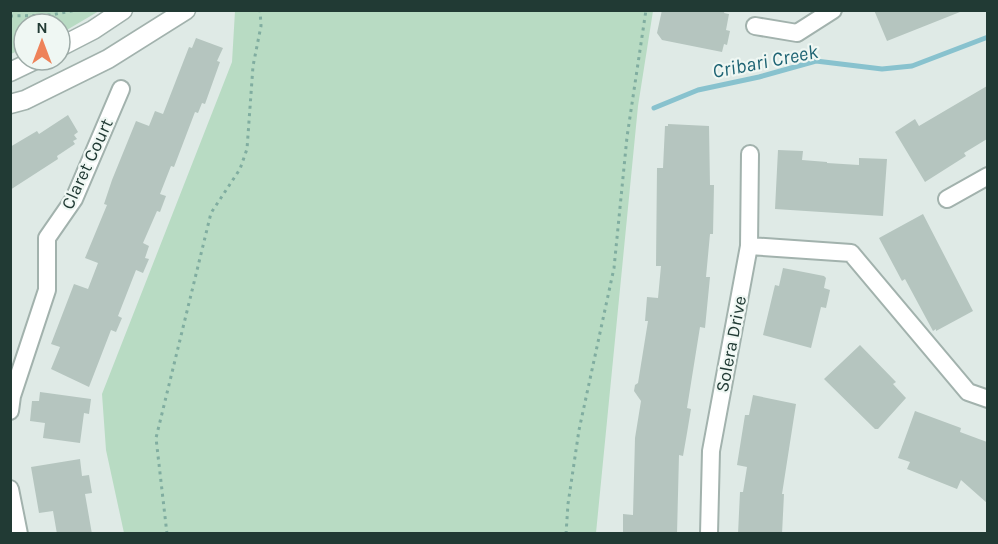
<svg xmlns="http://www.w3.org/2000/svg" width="998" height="544" viewBox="0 0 998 544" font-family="Karla,sans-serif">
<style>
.green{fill:#b8dbc3}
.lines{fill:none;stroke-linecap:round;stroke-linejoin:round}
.stream{stroke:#88c2ce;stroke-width:5}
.building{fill:#b5c5bf}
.minor-casing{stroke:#a2b2ad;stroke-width:20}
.tertiary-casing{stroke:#a2b2ad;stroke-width:21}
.path{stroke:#80ada0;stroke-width:3;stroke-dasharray:3 4.5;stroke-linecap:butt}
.minor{stroke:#fff;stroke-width:16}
.tertiary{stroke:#fff;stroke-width:18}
.labels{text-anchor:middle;stroke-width:4.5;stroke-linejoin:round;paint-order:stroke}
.street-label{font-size:18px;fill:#213a34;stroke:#eff7f3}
.water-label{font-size:20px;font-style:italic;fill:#1d6373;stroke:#eff7f3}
</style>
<rect width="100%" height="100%" fill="#dfeae6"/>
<!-- green -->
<path class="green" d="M11 10H99V11L60 34V24H24V48L11 54Z
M235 11H653L638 106 596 533H124L106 450 102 394 232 62Z"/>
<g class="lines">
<!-- stream -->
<path class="stream" d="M654 108 698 90 759 77 816 61 882 69 912 66 988 37"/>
</g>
<!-- building -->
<path class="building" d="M662 10H725L724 13 729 14 726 30 730 31 727 45 724 44 722 52 662 40 657 33Z
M874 10H960V12L887 41Z
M196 38 223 48 217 61 220 62 205 104 202 103 198 113 195 112 174 167 171 166 160 194 166 196 160 212 157 211 143 243 149 246 145 258 149 259 143 273 136 270 118 316 122 318 116 332 111 330 89 387 51 369 60 347 51 344 74 284 88 289 98 263 85 258 107 205 104 204 112 180 136 121 149 126 155 111 163 114 189 47 192 48Z
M987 86V139L964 153 966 156 925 182 895 132 915 119 919 126Z
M68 115 78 132 74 135 77 139 73 141 75 144 57 156 58 159 10 190V147L37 131 39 134Z
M668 124 709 126 710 185H714L713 234H710L706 277H710L705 328 700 327 687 408 691 409 687 433 683 456 679 455 677 534H623V514L633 515 635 438 641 401 634 391 635 385 638 383 648 321H645L647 297 658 298 661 266H656L657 168H663L665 126H668Z
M778 150 803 151 802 160 827 162V163L859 165V158L887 159 883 216 775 209Z
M923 214 973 311 936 331V329L933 331 905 279 902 281 879 238Z
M783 268 824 276 826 278 824 288 830 290 826 308 821 307 811 348 763 335 775 285 779 286Z
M860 345 896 382 893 384 906 398 878 429H875L824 379Z
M40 392 91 399 89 414 84 413 80 443 43 438 45 423 30 421 32 401H39Z
M753 395 796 404 782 494H784L782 534H738L740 492H743L747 467 737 465 745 415H749Z
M915 411 961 428 960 432 987 442V503L961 480 957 489 907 469 910 462 898 458Z
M80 459 82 476 89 475 92 493 85 494 92 534H57L53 511 39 513 31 467Z"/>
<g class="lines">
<!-- minor casing -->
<g class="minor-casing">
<path id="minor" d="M755 26 797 33 833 10
M947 199 988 176
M749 246 851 253 968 392 988 399
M10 411 12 396 47 290V238L74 199 121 89
M10 489 19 534
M709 534 711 451 749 246 750 154"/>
</g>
<!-- tertiary casing -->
<g class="tertiary-casing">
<path id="tertiary" d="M60 47 93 30 123 10
M10 72 35 60
M10 104 25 100 108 59 186 10"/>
</g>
<!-- path -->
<path class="path" d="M10 16 51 15 76 10
M167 534 156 438 211 213 240 169 247 149 253 66 261 26 260 10
M566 534 568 504 579 430 614 268 627 137 646 10"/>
<!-- minor -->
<use href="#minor" class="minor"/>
<!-- tertiary -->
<use href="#tertiary" class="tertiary"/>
</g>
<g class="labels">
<!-- street labels -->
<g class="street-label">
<text transform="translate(87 164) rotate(-65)" y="6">Claret Court</text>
<text transform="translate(731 344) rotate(-79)" y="6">Solera Drive</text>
</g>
<!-- water labels -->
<g class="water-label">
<text transform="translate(765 61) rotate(-11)" y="7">Cribari Creek</text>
</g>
</g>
<!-- border -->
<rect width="998" height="544" fill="none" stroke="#213a34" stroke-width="24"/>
<!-- north arrow -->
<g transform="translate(42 42)"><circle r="28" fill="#eff7f3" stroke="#9daba7" stroke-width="1.5"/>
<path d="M0-4.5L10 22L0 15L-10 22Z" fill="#ee8259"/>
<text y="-9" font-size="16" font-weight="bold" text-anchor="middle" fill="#213a34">N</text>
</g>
</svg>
